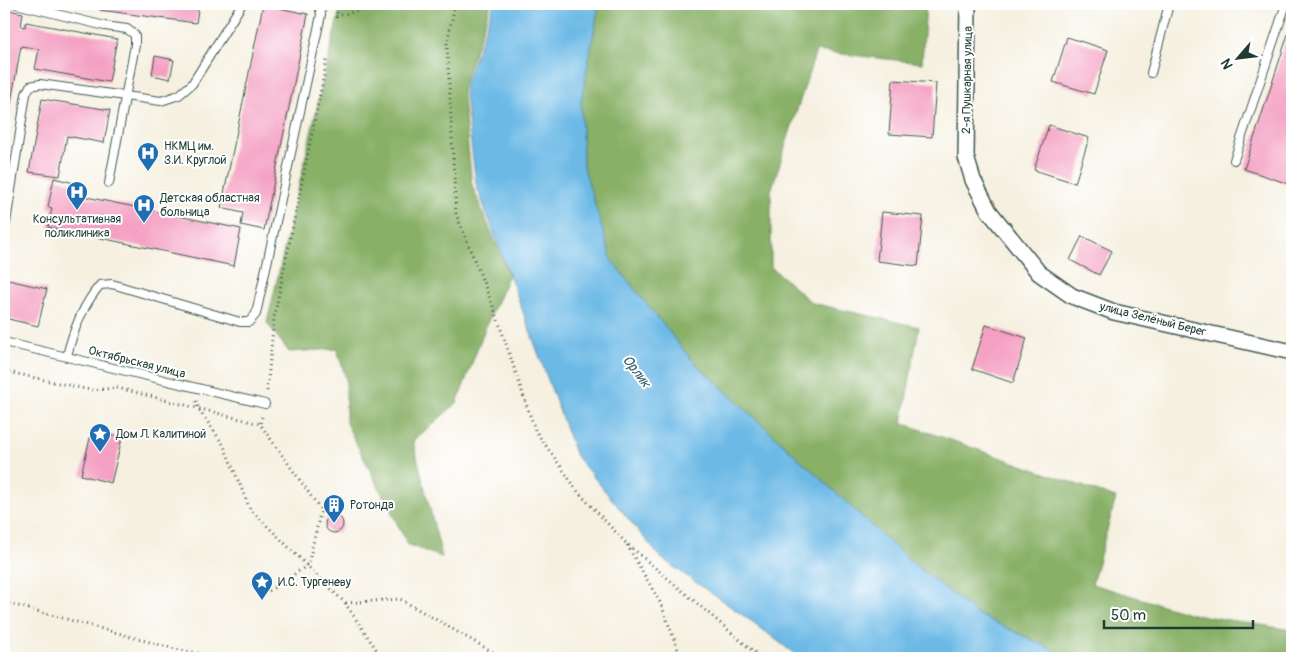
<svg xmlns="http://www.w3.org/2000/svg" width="1296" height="662" viewBox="0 0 1296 662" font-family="Pangolin,sans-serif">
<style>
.forest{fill:#88b066;stroke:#54764d}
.water{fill:#6cb9e6;stroke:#467b8d}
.building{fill:#f4a0c2}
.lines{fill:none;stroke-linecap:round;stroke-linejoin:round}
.service-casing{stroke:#3f584e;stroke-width:10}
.minor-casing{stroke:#3f584e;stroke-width:18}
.path{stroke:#3f584e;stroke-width:3;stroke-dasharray:1 4;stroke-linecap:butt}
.service{stroke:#fff;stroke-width:8}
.minor{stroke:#fff;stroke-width:15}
.labels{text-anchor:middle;stroke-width:4;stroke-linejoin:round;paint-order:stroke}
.street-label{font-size:12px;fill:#1f3d34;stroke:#fff}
.poi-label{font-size:12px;fill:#1f3d34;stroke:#fff;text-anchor:start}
.water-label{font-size:14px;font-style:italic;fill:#366269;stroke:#fff}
</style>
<rect width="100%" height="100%" fill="#fff"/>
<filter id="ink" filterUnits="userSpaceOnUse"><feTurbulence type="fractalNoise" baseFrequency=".02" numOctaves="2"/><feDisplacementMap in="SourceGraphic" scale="10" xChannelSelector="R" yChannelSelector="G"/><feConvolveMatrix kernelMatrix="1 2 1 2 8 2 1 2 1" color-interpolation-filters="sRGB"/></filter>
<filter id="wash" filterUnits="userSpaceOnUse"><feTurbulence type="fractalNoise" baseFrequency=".0096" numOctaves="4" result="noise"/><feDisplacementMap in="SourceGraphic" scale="20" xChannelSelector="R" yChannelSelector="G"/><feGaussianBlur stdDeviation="1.12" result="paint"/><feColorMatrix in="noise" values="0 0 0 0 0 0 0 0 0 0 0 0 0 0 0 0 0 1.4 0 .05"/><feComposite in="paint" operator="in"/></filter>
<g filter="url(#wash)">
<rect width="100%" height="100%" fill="#f5f0e0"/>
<!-- forest -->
<path class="forest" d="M341 4H491L462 88 472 185 509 275 486 326 457 403 413 441 442 557 408 545 346 423V379L337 349 289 352 267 323Z
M599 4H926L922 63 816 51 771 191V267L812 303 919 327 902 423 1116 498 1092 584 1192 614 1292 630V658H1071L977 614 907 558 692 360 612 261 583 165 581 102Z"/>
<!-- water -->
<path class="water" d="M494 4H599L581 102 583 165 612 261 692 360 907 558 977 614 1071 658H800L754 623 661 558 576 456 476 184 464 87Z"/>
<g id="blocks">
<!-- building -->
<path class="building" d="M101 4H199L196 23 100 10Z
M263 5 308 14 264 230 241 225 243 213 221 208Z
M4 9 23 13 21 26 25 27 26 22 117 39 109 82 35 69 39 49 21 46 5 136 4 135Z
M1292 22V185L1244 169Z
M1067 37 1108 50 1094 94 1053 82Z
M155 56 174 60 170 79 152 75Z
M893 80 936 83 932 137 889 134Z
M42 99 110 110 104 143 67 136 60 176 29 172Z
M1049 125 1089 138 1075 183 1034 170Z
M54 178 74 183 72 194 241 229 234 266 48 227 52 208 48 207Z
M882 212 923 216 918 266 877 261Z
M1082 236 1112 251 1099 275 1070 260Z
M4 279 47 289 38 326 4 318Z
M986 325 1027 338 1013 383 972 369Z
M92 430 122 438 111 483 81 475Z
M325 524a9 9 0 1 1 18 0a9 9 0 1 1-18 0Z"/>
</g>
</g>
<g filter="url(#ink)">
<use href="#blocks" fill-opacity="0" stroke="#3f584e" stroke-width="1"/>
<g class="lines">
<!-- service casing -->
<g class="service-casing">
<path id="service" d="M16 4 105 26 127 29 135 35V45L109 183
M1151 73 1169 4
M1234 160 1286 4
M4 235 26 94 30 86 40 84 161 101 179 95 192 84 242 4
M4 342 265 404
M67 356C73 331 83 305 100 285L112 284 240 322H249L256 314 321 15 319 4"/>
</g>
<!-- minor casing -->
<g class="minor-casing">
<path id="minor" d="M968 4 966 157 973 180 989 211 1039 273 1072 296 1114 312 1292 352"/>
</g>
<!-- path -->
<path class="path" d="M455 4 447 43 456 214 496 314 535 430 579 493 625 542 761 658
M336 16 387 4
M336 18 339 4
M4 371 90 390 118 388 260 424
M267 391 274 318 327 60
M196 401 199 410 223 444 250 509 345 603 382 658
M262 417 260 424 321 510 308 565 266 593
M627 545 661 604 681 658
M4 602 175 649 225 658
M346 603 400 599 503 658"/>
<!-- service -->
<use href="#service" class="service"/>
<!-- minor -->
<use href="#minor" class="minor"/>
</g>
</g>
<!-- icons -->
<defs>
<g id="hospital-pin" transform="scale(1.125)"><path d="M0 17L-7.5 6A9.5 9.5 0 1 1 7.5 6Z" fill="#1f6fb2" stroke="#fff"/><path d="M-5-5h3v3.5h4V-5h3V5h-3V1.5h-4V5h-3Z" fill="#fff"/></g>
<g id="sight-pin" transform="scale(1.125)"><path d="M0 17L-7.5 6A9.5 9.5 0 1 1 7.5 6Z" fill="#1f6fb2" stroke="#fff"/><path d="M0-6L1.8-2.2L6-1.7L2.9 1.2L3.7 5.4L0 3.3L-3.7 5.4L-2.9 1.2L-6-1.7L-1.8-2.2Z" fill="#fff"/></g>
<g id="building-pin" transform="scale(1.125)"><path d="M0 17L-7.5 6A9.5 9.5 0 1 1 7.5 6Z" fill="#1f6fb2" stroke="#fff"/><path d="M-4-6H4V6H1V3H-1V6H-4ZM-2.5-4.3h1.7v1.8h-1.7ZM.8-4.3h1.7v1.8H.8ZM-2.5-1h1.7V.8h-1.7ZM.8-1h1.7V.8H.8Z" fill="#fff"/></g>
</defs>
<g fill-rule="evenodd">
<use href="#hospital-pin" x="148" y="153"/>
<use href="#hospital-pin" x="77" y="192"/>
<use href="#hospital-pin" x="144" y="205"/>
<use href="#sight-pin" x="100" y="434"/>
<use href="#building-pin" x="334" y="505"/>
<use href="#sight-pin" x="262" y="582"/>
</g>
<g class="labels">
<!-- street labels -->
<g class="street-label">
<text transform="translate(967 80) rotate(-89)" y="4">2-я Пушкарная улица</text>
<text transform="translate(1153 319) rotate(14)" y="4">улица Зелёный Берег</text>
<text transform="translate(137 362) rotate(14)" y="4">Октябрьская улица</text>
</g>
<!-- poi labels -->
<g class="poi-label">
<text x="164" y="150">НКМЦ им.<tspan x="164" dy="14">З.И. Круглой</tspan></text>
<text x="160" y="202">Детская областная<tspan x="160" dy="14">больница</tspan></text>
<text x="77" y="223" text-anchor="middle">Консультативная<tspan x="77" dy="14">поликлиника</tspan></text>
<text x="116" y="438">Дом Л. Калитиной</text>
<text x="350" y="509">Ротонда</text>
<text x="278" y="586">И.С. Тургеневу</text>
</g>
<!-- water labels -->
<g class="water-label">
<text transform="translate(637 371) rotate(52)" y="5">Орлик</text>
</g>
</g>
<!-- margin -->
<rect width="1296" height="662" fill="none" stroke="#fff" stroke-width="20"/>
<!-- north arrow -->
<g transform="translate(1238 58) rotate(242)" stroke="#ffffff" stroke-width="4" paint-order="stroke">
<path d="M0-4L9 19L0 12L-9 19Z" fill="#1f3d34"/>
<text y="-8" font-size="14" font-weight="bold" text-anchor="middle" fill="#1f3d34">N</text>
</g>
<!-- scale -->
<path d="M1104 620v8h149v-8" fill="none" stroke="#1f3d34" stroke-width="2.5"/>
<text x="1111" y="620" font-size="15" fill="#1f3d34" stroke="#ffffff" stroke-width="4" paint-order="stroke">50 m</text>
</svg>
